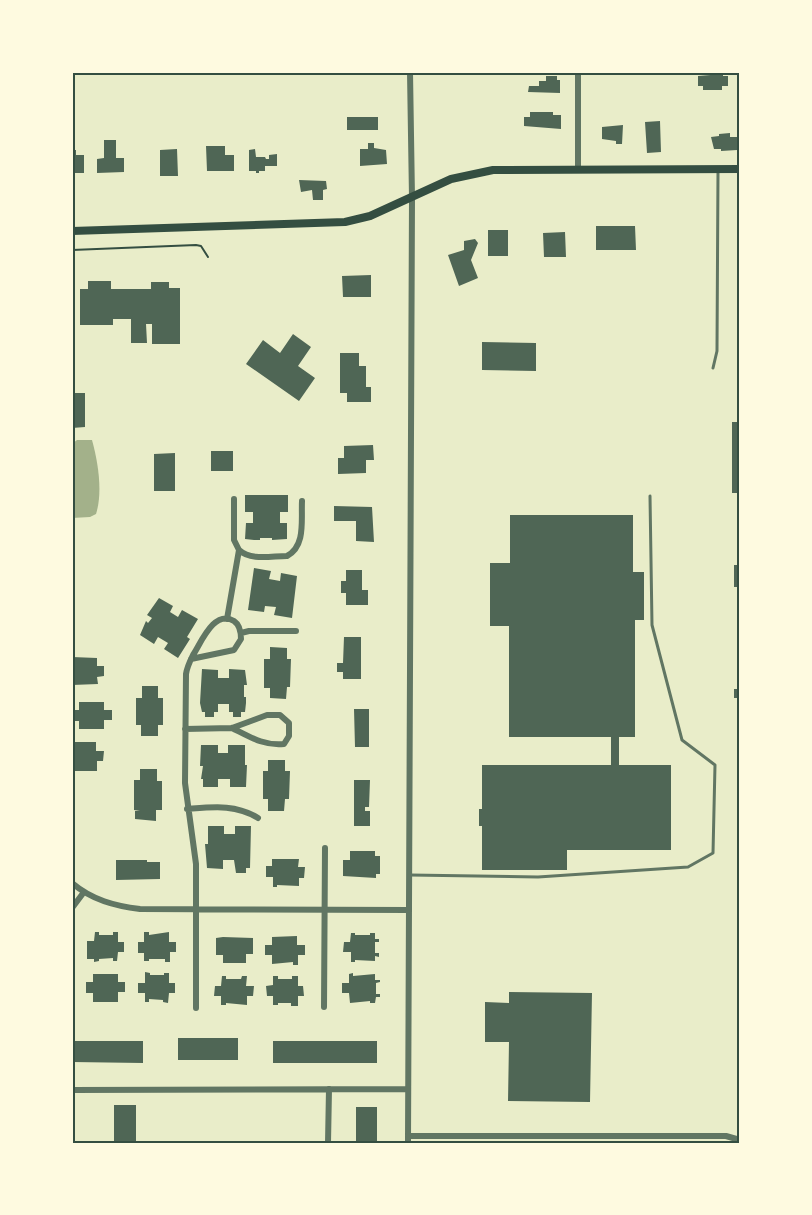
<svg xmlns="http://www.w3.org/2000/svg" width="812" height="1215" viewBox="0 0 812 1215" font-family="'DejaVu Sans',sans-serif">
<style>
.water{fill:#a3b18a}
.building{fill:#4f6655}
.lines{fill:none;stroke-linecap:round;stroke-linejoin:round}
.path{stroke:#344e41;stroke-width:2}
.service{stroke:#617663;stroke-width:3}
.minor{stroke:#617663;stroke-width:6}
.secondary{stroke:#344e41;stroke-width:8}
.neatline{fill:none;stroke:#344e41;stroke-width:2}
</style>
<rect width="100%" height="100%" fill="#e9edc9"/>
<!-- water -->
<path class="water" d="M77 440H92C98 462 103 492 96 514L90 517 72 518V444Z"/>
<!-- building -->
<path class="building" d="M723 74V76H728V86H722V90H703V86H698V76Z
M546 76H557V80H560V93L528 92 529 86H539V81H546Z
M530 112H553V115H561V129L524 126V117H530Z
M347 117H378V130H347Z
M660 121 661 152 647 153 645 122Z
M623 125 622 144H616V141L602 139V127Z
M730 133V137H737V150L721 151V149H714L711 137 719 136V134Z
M104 140H116V158H124V172L97 173V159L104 158Z
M368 143H374V148L386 150 387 164 360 166V149H368Z
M206 146H225V155H234V171H207Z
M177 149 178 176H160V150Z
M255 149 256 157H265L266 159H269V155L277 154V166H265V171H259V173H256V171H249V150Z
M72 150H76V155H84V173H72Z
M299 180 326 181 327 189 323 190V200H313L312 190 301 192Z
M596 226H635L636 250H596Z
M488 230H508V256H488Z
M565 232 566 257H544L543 233Z
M475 239 478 243 471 260 478 278 459 286 448 255 464 250V241Z
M371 275V297H343L342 276Z
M88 281H111V289H151V282H169V288H180V344H152V324H146L147 343H131V319H113V325H80V289H88Z
M293 334 311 347 298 366 315 378 299 401 246 364 263 340 280 353Z
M482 342 536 343V371L482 370Z
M340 353H359V366H366V387H371V402H347V393H340Z
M72 393H85V427L72 428Z
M732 422H740V493H732Z
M373 445 374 460H366V473L338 474V458H344V446Z
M211 451H233V471H211Z
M175 453V491H154V454Z
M245 495H288V512H280V523H287V539L272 540V538H260V540H254L245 539 246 523H253V512H245Z
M334 506 372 507 374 542 356 541V521H334Z
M510 515H633V572H644V620H635V737H619V765H671V850H567V870H482V826H479V809H482V765H611V737H509V626H490V563H510Z
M734 565H740V587H734Z
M254 568 271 571 269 579 280 581 281 573 297 576 292 618 274 615 276 607 265 606 264 612 248 610Z
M346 570H362V590H368V605H346V593H341V581H346Z
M159 598 173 606 170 612 178 617 182 610 198 619 187 637 190 639 178 658 164 649 168 643 158 637 154 644 140 635 146 621 148 623 152 618 147 615Z
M738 601H740V702H738V698H734V689H738Z
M344 637H361V679H343V672H337V663H343Z
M270 647 287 648V659H291L290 687H287L286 699 270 698V688H264V659H270Z
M72 657 97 658V666H104V676L97 677 98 684 72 685Z
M202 669 218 670V678H229V669L245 670 247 685H244V697H246V703L245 712H241V717H233V712H229V704H218V712H214V717H205V712H202L200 703Z
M142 686H158V698H163V725H158V736H141V725H136V698H142Z
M79 702H104V710H112V720H104V729H79V721H72V710H79Z
M354 709H369V747H355Z
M72 742H96V751H104L103 761H97V771H72Z
M201 745H218V753H228V745H245V765H247L246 787H230V779H218V787H203V779H201L203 766H200Z
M268 760H285V771H290L289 799H285L284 811H268V799H263V771H268Z
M140 769H157V781H162V810H156V821L135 819V811H140L134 810V780H140Z
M354 780H370L369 807H365V811H370V826H354Z
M208 826H224V834H235V826H251L250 868H246V873H236L234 860H223V869L207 868 205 844H208Z
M350 851H375V856H380V874H376V878L343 876V860H350Z
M272 859H299L298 867H305L304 878H299V886L277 885V887H273V877H266V866H272Z
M116 860H147V862H160V879L116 880Z
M95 932H99V935H113V932H118V942H124V952H118L117 961H113V958L99 959V961L94 962V959H87V941H94Z
M144 932H149V935L169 932V942H176V952H170V962H165V959H149V961H144V953H138V942H144Z
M351 933H355V935H370V933H375V939H379V942H375V953H379V957L375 956V961L355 960V962H351V952H343L344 942H350Z
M297 936V945H305V955H298V965H293V962L272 964V955H265V945H272V937Z
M223 937 253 938V954H246V963H223V955H216V938Z
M145 972 150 973V975H164V973H169V983H175V993H169L168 1003 163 1002V1000L149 999V1002H145V993H138V983H145Z
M353 973V976L375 974V980H380V982L376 983V994H380V997H376L375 1003H370V1001L350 1003 349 993H342V983H349V974Z
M93 974H118V982H125V992H118V1002H93V993H86V982H93Z
M222 976H226V979H241L242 976H247L246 986H254L253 996H247V1005L226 1003V1005H221V996H214L215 986H221Z
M273 976H278V979H292V976H298V986H303L304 996H298V1006H291V1003H278V1005H273V996H267L266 986 273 985Z
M509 992 592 993 590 1102 508 1101 509 1042H485V1002L509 1003Z
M178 1038H238V1060H178Z
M72 1041H143V1063L72 1062Z
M273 1041H377V1063H273Z
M114 1105H136V1143H114Z
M356 1107H377V1143H356Z"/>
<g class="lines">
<!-- path -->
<path class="path" d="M72 250 196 245 201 246 208 257"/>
<!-- service -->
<path class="service" d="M713 368 717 351 718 171
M410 875 538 877 688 867 713 853 715 765 682 740 652 625 650 496"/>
<!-- minor -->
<path class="minor" d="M578 169V72
M239 550C251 561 271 556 287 556 306 546 301 520 302 501
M227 619 239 550 234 540V499
M241 633 249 631H296
M191 659 234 650 241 639C241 632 240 625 234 621 214 609 201 643 193 655 190 661 187 667 186 674L185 783 196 864V1008
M185 729 232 728 267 715H280L289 723V736L284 744C264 746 250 737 232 728
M187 809C213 807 236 804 258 818
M72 883C92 900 115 906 140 909L409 910
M72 908 84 892
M324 1007 325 848
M72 1090 408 1089
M408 1136H726L740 1140
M328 1143 329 1089
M408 1143 412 198 410 72"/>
<!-- secondary -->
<path class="secondary" d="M72 231 345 222 370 216 451 179 493 170 740 169"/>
</g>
<!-- border -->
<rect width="812" height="1215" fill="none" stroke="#fefae0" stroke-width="147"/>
<rect x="74" y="74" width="664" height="1068" class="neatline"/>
</svg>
